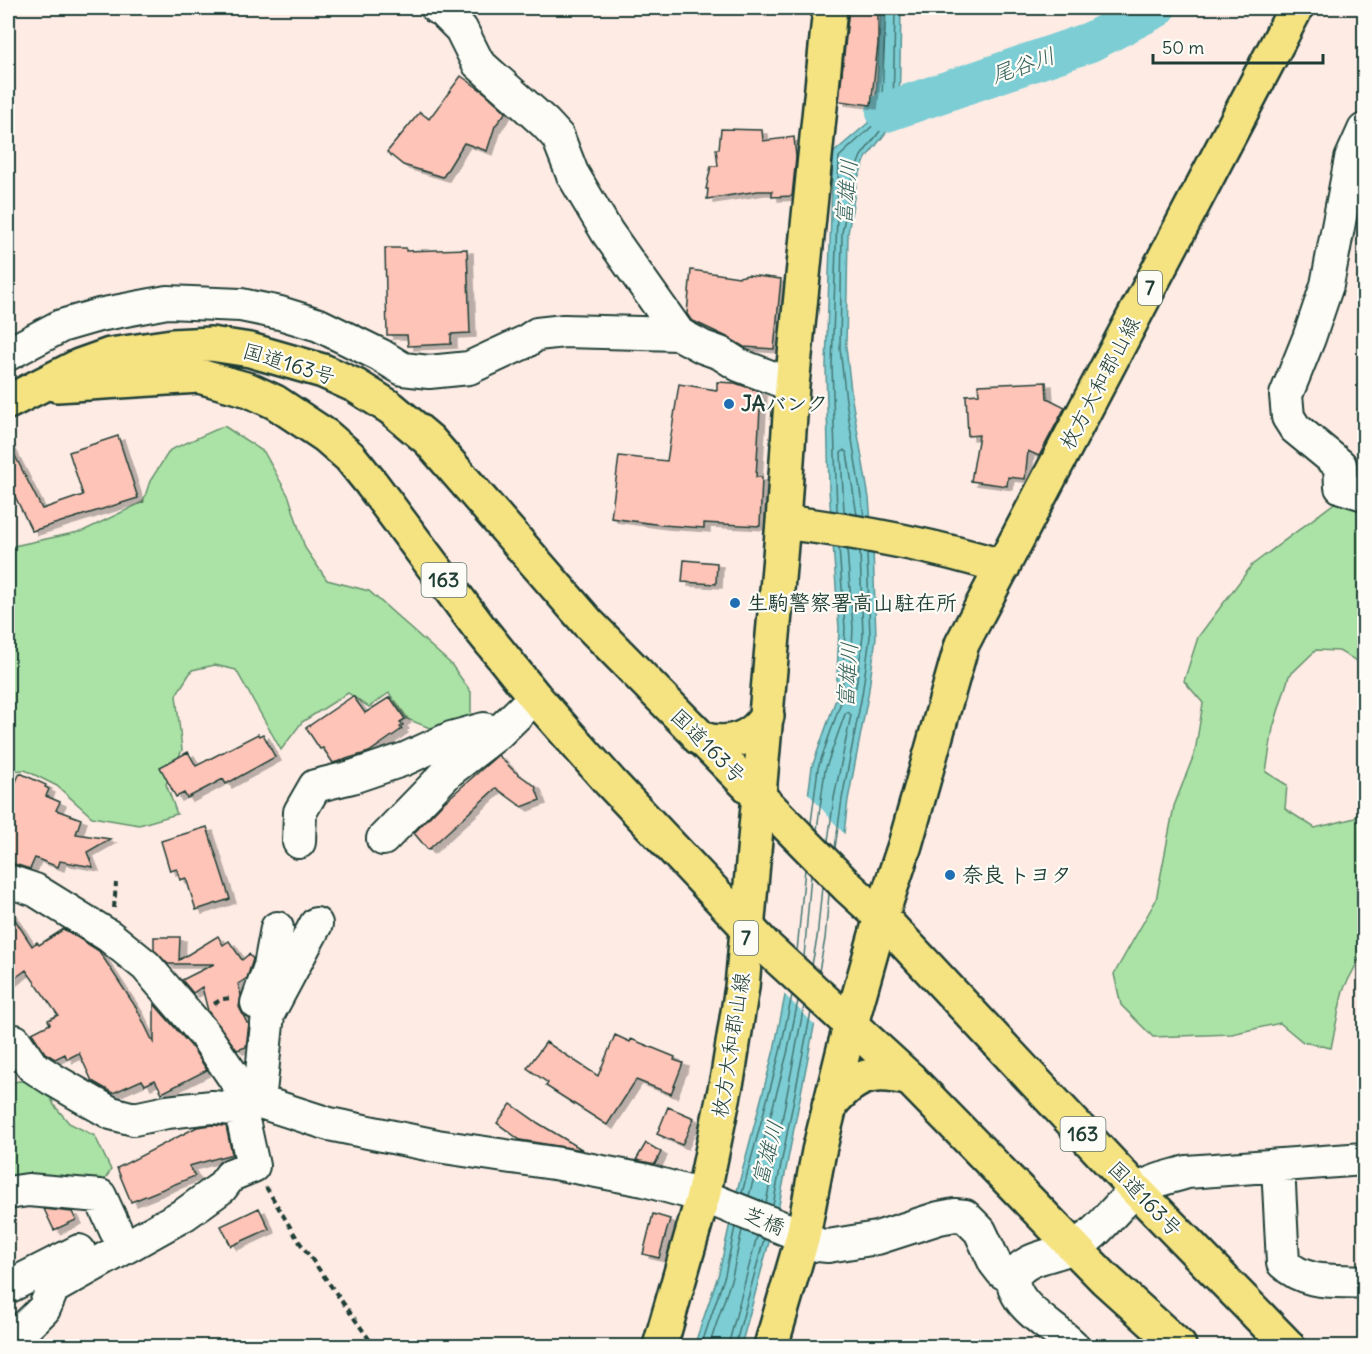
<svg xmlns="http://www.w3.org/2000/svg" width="1372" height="1354" viewBox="0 0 1372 1354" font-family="Delius,'Klee One',sans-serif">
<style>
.green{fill:#abe2a6;stroke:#65906d;stroke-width:1.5}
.water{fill:#7ccdd4;stroke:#579394;stroke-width:1.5}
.pier{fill:#feebe4}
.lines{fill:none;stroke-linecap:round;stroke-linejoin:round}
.shore{stroke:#447774;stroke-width:1.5}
.river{stroke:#7ccdd4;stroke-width:40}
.building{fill:#ffc4b8;stroke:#1f3d34;stroke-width:1.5;filter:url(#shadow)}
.minor-casing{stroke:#1f3d34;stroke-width:36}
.major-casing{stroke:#1f3d34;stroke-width:38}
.highway-casing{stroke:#1f3d34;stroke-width:38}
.path{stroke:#1f3d34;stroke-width:4;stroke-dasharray:6 4.5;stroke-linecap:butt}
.minor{stroke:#fdfcf7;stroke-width:32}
.major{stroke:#f5e382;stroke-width:33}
.highway{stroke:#f5e382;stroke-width:33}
.poi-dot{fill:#1f6fb2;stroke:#fdfcf7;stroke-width:2}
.labels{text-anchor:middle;stroke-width:4.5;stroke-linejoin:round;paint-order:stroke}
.shield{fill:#fdfcf7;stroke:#62766e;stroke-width:1.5}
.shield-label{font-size:20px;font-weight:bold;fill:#1f3d34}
.street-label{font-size:21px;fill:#1f3d34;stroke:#fdfcf7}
.poi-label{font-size:21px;font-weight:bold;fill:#1f3d34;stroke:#fdfcf7;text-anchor:start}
.water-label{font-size:22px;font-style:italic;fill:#36615c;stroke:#fdfcf7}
</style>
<defs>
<filter id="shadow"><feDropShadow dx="6" dy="4" stdDeviation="0" flood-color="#0004"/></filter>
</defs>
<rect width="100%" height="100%" fill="#feebe4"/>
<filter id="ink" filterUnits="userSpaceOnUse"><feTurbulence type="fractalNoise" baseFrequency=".0167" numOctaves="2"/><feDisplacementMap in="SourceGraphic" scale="12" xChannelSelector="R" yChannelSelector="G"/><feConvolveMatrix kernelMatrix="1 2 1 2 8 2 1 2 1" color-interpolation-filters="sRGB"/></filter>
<g filter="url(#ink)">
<!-- green -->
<path class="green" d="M224 426 264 452 289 497 305 548 327 580 369 591 451 664 471 692V719L450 729 430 728 407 719 389 693 369 707 348 693 302 722 281 750 236 670 215 665 192 670 176 695 182 750 166 784 177 814 139 825 92 817 57 786 25 770 8 771V560L14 546 83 531 143 502 150 481 170 450Z
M1341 498 1364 503V665L1339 651 1316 650 1289 676 1273 728 1266 772 1287 785 1285 809 1315 828 1355 818 1364 805V950L1343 990 1331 1048 1303 1042 1280 1023 1232 1034 1153 1037 1121 1005 1114 974 1156 900 1174 806 1195 752 1203 703 1184 681 1198 637 1252 565Z
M18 1081 44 1082 54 1105 69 1123 95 1136 111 1170 100 1187 8 1184V1085Z"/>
<!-- water -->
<path class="water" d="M881 8H901L899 116 866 158 857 180 848 233 846 347 852 400 869 498 873 549 876 637 868 696 848 800 831 940 779 1205 741 1346H694L719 1273 737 1191 774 1050 788 981 796 885 812 767 836 699 839 628 829 489 826 366 833 153 875 117Z"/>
<!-- pier -->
<path class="pier" d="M806 791 846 836 834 941 817 1027 783 993 793 884Z"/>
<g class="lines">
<!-- shore -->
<path class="shore" d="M837 511 832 366 839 157 881 118 886 8
M844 512 841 453 844 450 847 453 857 515
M864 516 846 401 840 348 842 233 852 179 861 156 893 114 895 8
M847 549 853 628 850 687 853 690 856 687 863 636 860 552
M811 823 818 768 842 699 845 628 839 548
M817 830 825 770 845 714 848 712 851 715 834 798 828 841
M835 848 842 799 862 695 870 637 867 553
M797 951 805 869
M804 957 811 875
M812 965 817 938 822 887
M819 971 825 939 829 894
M742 1193 780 1052 792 995
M749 1196 787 1054 798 1001
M766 1203 804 1006
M773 1205 811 1012
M701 1346 725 1275 735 1227
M709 1346 732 1277 742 1230
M728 1346 757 1236
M735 1346 764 1239"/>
<!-- river -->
<path class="river" d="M886 112 1090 42 1156 8"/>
</g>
<!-- building -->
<path class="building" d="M849 9 878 12V44L871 105 839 101Z
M461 76 485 93 506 112 495 126 487 151 464 143 443 177 403 165 387 152 420 112 429 119Z
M721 129 762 130 763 141 794 137 796 157 792 196 772 197V191H758L707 199 708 189H706L711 166H718L716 149H719Z
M385 248H406V251L467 249 470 333 451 334V344L408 346 407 335H387Z
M691 270 739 277 748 275 781 279 774 349 744 347 729 338 691 320 687 314Z
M717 382 735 383 761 392 756 477H762L760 526 704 523V528L662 525 611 518 619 456 667 461 679 384 717 390Z
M1046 382 1047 398 1065 407 1039 456 1028 451 1025 479 1008 477 1007 486 971 481 979 435 968 436 966 395 979 394 978 385Z
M118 436 138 498 32 531 8 482V442L42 509 83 495 69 452Z
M684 560 717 563 716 584 682 582Z
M353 696 365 713 390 697 405 719 400 722 403 725 400 727 402 729 369 752 333 763 323 748 320 749 306 728Z
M258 734 259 736 263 734 275 757 226 784 223 779 187 798 184 793 176 797 160 767 188 752 196 766Z
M498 755 514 771 535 786 540 800 522 807 496 788 428 850 414 833 441 805Z
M20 773 46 785 45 787 49 789 46 796 60 802 56 810 81 819 76 834 110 839 87 852 93 867 60 861 58 867 35 858 30 869 8 862V807L15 791 12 790Z
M207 827 230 899 196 910 186 878 180 880 177 869 170 871 161 841Z
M8 909 32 946 37 942 39 945 64 929 99 951 137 1009 154 1044V1004L191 1046 207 1070 162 1093 155 1080 145 1085 142 1080 113 1093 92 1081 79 1053 67 1059 65 1054 55 1059 45 1053 32 1033 50 1024 48 1020 58 1015 26 970 8 983Z
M218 936 223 945 229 941 242 960 249 954 253 959 247 978 238 984 241 995 239 1007 247 1023H249L246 1047 237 1050 208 1011 202 987 193 993 182 980 214 964H168L154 950V937H180L179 960Z
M615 1035 630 1042 631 1039 675 1057 674 1060 683 1063 671 1094 636 1080 607 1125 546 1086 548 1083 527 1068 546 1042 598 1076Z
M511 1104 538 1123 583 1150 520 1140 497 1123Z
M668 1107 694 1118 682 1145 657 1134Z
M212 1125 226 1126 232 1154 189 1166 195 1176 131 1202 117 1168 197 1127Z
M646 1143 661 1152 655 1164 636 1160Z
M259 1208 269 1229 231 1246 221 1226Z
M44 1209 72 1212 76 1220 54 1230Z
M653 1214 670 1219 659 1258 643 1254Z"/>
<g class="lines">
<!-- minor casing -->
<g class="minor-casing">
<path id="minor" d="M437 8 442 10 461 29 478 63 545 123 558 137 572 173 607 232 679 334 703 347 720 353 739 365 792 385
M1364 130 1351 159 1327 285 1309 338 1286 395 1288 417 1295 428 1340 465 1341 487 1364 494
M8 354 61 326 99 315 167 302 241 305 280 313 319 325 380 355 403 369 429 372 469 368 525 342 537 334 564 331 679 334
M383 839 449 771 498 733 535 697
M299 842 300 812 315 786 352 777 405 759 451 738 484 729 498 733
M8 881 35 890 109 936 146 966 205 1035 248 1098 329 1124 437 1146 560 1164 644 1180 703 1196 803 1236 818 1245 828 1246 877 1238 939 1218 955 1215 965 1216 980 1231 995 1263 1002 1272 1013 1278C1024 1256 1053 1257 1073 1247 1100 1234 1112 1209 1135 1192 1149 1181 1171 1177 1187 1172L1364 1159
M257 1003 270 966 277 928
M15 1041 32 1066 52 1079 111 1113 134 1119 167 1112 212 1107 246 1110
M259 1102 268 1014 316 924
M1278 1166 1283 1263C1306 1285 1335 1280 1364 1282
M8 1193 28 1190 100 1196 116 1231
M1013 1278C1013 1307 1055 1327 1073 1346
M8 1287 79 1251
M8 1344 44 1309 53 1288 185 1214 221 1188 231 1175 253 1166 243 1120 248 1098"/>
</g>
<!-- major casing -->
<g class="major-casing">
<path id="major" d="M783 522C856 531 933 545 1003 567
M699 738C727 747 751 741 767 716
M829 1106C854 1076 871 1069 910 1079
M660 1346 703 1196 728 1075 742 987 783 522 792 385 830 8
M771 1346 803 1236 819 1151 844 1049 881 917 905 845 962 644 1296 8"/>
</g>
<!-- highway casing -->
<g class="highway-casing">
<path id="highway" d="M57 385 199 376 249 390 275 402 326 436 350 457 371 483 478 626 535 697 610 782 765 946 910 1079 1105 1279 1179 1346
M8 402 79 366 110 355 172 346 211 344 250 350 323 371 356 386 391 408 429 440 588 623 848 887 881 917 1136 1190 1288 1346"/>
</g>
<!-- path -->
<path class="path" d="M114 908 116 883
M214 1004 222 999 232 998
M266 1187 298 1240 374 1346"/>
<!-- minor -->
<use href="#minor" class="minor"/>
<!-- major -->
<use href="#major" class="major"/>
<!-- highway -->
<use href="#highway" class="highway"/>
</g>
</g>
<!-- markers -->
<g class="poi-dot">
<circle cx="729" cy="404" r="6"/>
<circle cx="735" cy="603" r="6"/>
<circle cx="950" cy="875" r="6"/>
</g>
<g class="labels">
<!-- shield labels -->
<g class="shield">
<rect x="1138" y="271" width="24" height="34" rx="4.5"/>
<rect x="421.5" y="563" width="45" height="34" rx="4.5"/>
<rect x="734" y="921" width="24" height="34" rx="4.5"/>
<rect x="1060.5" y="1117" width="45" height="34" rx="4.5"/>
</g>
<g class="shield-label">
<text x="1150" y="295">7</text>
<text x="444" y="587">163</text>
<text x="746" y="945">7</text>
<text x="1083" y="1141">163</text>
</g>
<!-- street labels -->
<g class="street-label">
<text transform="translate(289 364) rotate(17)" y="7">国道163号</text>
<text transform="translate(1100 383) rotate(-62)" y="7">枚方大和郡山線</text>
<text transform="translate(708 746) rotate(45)" y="7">国道163号</text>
<text transform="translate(731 1045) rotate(-81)" y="7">枚方大和郡山線</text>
<text transform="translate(1145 1199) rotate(46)" y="7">国道163号</text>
<text transform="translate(764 1221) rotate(22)" y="7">芝橋</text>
</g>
<!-- poi labels -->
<g class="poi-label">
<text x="741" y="411">JAバンク</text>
<text x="747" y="610">生駒警察署高山駐在所</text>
<text x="962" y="882">奈良 トヨタ</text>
</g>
<!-- water labels -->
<g class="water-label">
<text transform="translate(1023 65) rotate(-19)" y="8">尾谷川</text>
<text transform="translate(846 192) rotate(-85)" y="8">富雄川</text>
<text transform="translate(847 675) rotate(-86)" y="8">富雄川</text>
<text transform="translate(767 1153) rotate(-75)" y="8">富雄川</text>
</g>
</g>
<!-- margin -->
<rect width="1372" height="1354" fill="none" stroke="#fdfcf7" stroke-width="30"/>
<rect x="15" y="15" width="1342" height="1324" fill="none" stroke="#1f3d34" stroke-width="2" filter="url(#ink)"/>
<!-- scale -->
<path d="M1153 54v9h170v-9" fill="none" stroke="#1f3d34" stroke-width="3"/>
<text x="1162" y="54" font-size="18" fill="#1f3d34" stroke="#fdfcf7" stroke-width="4.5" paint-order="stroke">50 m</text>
</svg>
